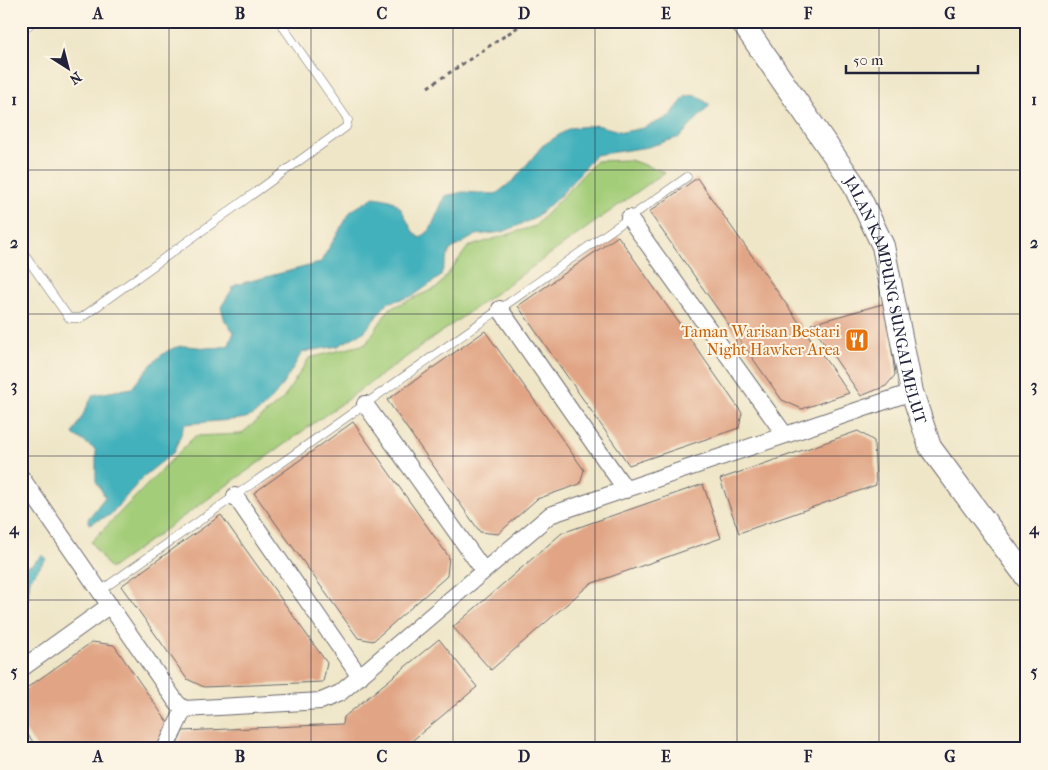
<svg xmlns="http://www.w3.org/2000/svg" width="1048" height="770" viewBox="0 0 1048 770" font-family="'IM FELL French Canon',serif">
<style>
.green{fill:#a4cd79;stroke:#63785a}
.water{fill:#42b1bc;stroke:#326a7c}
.building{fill:#e1a585}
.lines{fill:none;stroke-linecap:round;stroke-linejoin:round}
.service-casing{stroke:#6a676c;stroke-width:9}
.minor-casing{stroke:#6a676c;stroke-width:18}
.secondary-casing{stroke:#6a676c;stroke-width:24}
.path{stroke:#6a676c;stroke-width:3;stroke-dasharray:4 4;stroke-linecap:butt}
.service{stroke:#fff;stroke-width:8}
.minor{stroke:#fff;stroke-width:16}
.secondary{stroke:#fff;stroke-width:22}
.grid{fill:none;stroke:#22223b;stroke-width:1;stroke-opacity:0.55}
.labels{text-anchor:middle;stroke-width:4;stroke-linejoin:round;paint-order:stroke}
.street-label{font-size:16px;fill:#22223b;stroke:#fcf5e5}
.food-label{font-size:16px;fill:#c56008;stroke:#fcf5e5;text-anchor:end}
.neatline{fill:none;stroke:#22223b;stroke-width:2}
.grid-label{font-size:16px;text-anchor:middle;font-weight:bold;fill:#22223b}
</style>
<rect width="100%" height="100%" fill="#fcf5e5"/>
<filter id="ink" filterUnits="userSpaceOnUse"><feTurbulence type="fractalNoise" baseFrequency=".02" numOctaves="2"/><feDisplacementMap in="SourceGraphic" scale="10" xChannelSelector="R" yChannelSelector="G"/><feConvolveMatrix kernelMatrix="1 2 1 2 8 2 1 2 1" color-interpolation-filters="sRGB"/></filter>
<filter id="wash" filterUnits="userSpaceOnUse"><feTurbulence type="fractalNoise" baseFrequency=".0096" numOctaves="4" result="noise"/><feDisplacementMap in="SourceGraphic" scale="20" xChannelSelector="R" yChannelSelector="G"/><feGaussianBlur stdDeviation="1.12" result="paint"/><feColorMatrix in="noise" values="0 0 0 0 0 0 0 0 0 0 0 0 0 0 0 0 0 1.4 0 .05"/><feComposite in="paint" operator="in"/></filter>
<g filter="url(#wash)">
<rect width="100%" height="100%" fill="#efe6c8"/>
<!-- green -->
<path class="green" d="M630 160 665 172 110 569 91 542 195 436 241 434 283 399 309 358 366 344 389 309 438 287 468 247 535 226 596 161Z"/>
<!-- water -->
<path class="water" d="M696 95 710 105 680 137 648 147 595 155 559 197 533 219 503 232 476 235 450 250 440 277 413 296 387 303 365 331 338 346 302 352C290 373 267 417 240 419 222 421 204 422 185 424L174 452 144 476 110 515 89 524 88 519 105 497 96 481V450L73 434 93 395 132 388C145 372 163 345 186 346 201 347 215 350 229 345L234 332 225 321 221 307 235 285 320 263 351 211 374 197C380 198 389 199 394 202 407 211 407 230 420 238L430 230 445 196 463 192 496 194 515 179 542 146 570 128 597 125 623 132 643 128 669 117 686 96Z
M43 555 46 559 30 579 27 602 21 608V569L31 565Z"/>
<g id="blocks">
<!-- building -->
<path class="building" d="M697 178 849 393 802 409 782 400 649 212Z
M618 236 742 413 739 428 629 465 518 306Z
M886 303 895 375 886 386 861 396 811 324Z
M485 331 584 470 580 484 537 499 498 534 480 532 387 400Z
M353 422 449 557 447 576 373 641 358 638 254 493Z
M858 431 874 441 876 485 739 533 720 479Z
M703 484 721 538 590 584 491 670 453 627 562 533Z
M221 515 327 663 323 682 204 687 187 679 121 586Z
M439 639 477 687 402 749H175L183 731 343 724 344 717Z
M92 642 114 645 168 723 156 749H38L21 725V692Z"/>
</g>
</g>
<g filter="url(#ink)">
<use href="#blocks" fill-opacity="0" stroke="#6a676c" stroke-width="1"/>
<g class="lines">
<!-- service casing -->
<g class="service-casing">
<path id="service" d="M21 31 34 21
M21 250 69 318H81L346 127 348 120 279 21
M100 591 687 177"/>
</g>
<!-- minor casing -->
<g class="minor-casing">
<path id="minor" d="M629 218 785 435
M500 309 626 490
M365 404 484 571
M21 477 177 703 184 709 321 701 340 693 550 515 912 392
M235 496 360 677
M21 669 110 605
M165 749 184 709"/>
</g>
<!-- secondary casing -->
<g class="secondary-casing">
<g id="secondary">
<path id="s1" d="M741 21 853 183 883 246 912 392 930 447 1027 578"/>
</g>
</g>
<!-- path -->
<path class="path" d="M428 87 527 21"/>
<!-- service -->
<use href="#service" class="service"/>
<!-- minor -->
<use href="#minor" class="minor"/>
<!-- secondary -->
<use href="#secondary" class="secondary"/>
</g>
</g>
<!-- grid -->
<path class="grid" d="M169 21V749M311 21V749M453 21V749M595 21V749M737 21V749M879 21V749M21 170H1027M21 314H1027M21 456H1027M21 600H1027"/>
<!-- icons -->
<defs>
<g id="restaurant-square" transform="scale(1.25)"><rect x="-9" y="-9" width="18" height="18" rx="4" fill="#e8710a" stroke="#fcf5e5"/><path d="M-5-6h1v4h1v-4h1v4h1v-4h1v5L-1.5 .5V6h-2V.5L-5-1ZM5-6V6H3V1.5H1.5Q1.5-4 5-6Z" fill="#fff"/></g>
</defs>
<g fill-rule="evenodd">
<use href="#restaurant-square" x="857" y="340"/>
</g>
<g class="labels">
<!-- street labels -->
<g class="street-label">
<text dy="6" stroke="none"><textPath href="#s1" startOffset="319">JALAN KAMPUNG SUNGAI MELUT</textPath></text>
</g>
<!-- food labels -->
<g class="food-label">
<text x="840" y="337">Taman Warisan Bestari<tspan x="840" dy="18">Night Hawker Area</tspan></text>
</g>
</g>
<!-- margin -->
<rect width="1048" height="770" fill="none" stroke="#fcf5e5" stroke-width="55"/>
<!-- north arrow -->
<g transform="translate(68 68) rotate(144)" stroke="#fcf5e5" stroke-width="4" paint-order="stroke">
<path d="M0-4L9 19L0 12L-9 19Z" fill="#22223b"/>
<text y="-8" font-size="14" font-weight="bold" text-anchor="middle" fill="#22223b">N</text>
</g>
<!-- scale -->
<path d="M846 65v8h132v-8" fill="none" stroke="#22223b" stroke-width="2.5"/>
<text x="853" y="65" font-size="15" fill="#22223b" stroke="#fcf5e5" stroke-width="4" paint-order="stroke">50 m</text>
<rect x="28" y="28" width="992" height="714" class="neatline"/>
<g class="grid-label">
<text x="98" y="19">A</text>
<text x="240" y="19">B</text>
<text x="382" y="19">C</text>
<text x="524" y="19">D</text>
<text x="666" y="19">E</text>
<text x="808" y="19">F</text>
<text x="950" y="19">G</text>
<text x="14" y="105">1</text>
<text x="1034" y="105">1</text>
<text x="14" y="248">2</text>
<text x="1034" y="248">2</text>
<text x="14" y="391">3</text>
<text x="1034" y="391">3</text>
<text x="14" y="534">4</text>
<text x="1034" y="534">4</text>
<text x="14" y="677">5</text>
<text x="1034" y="677">5</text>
<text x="98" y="762">A</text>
<text x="240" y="762">B</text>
<text x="382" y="762">C</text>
<text x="524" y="762">D</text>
<text x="666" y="762">E</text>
<text x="808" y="762">F</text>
<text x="950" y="762">G</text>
</g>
</svg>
